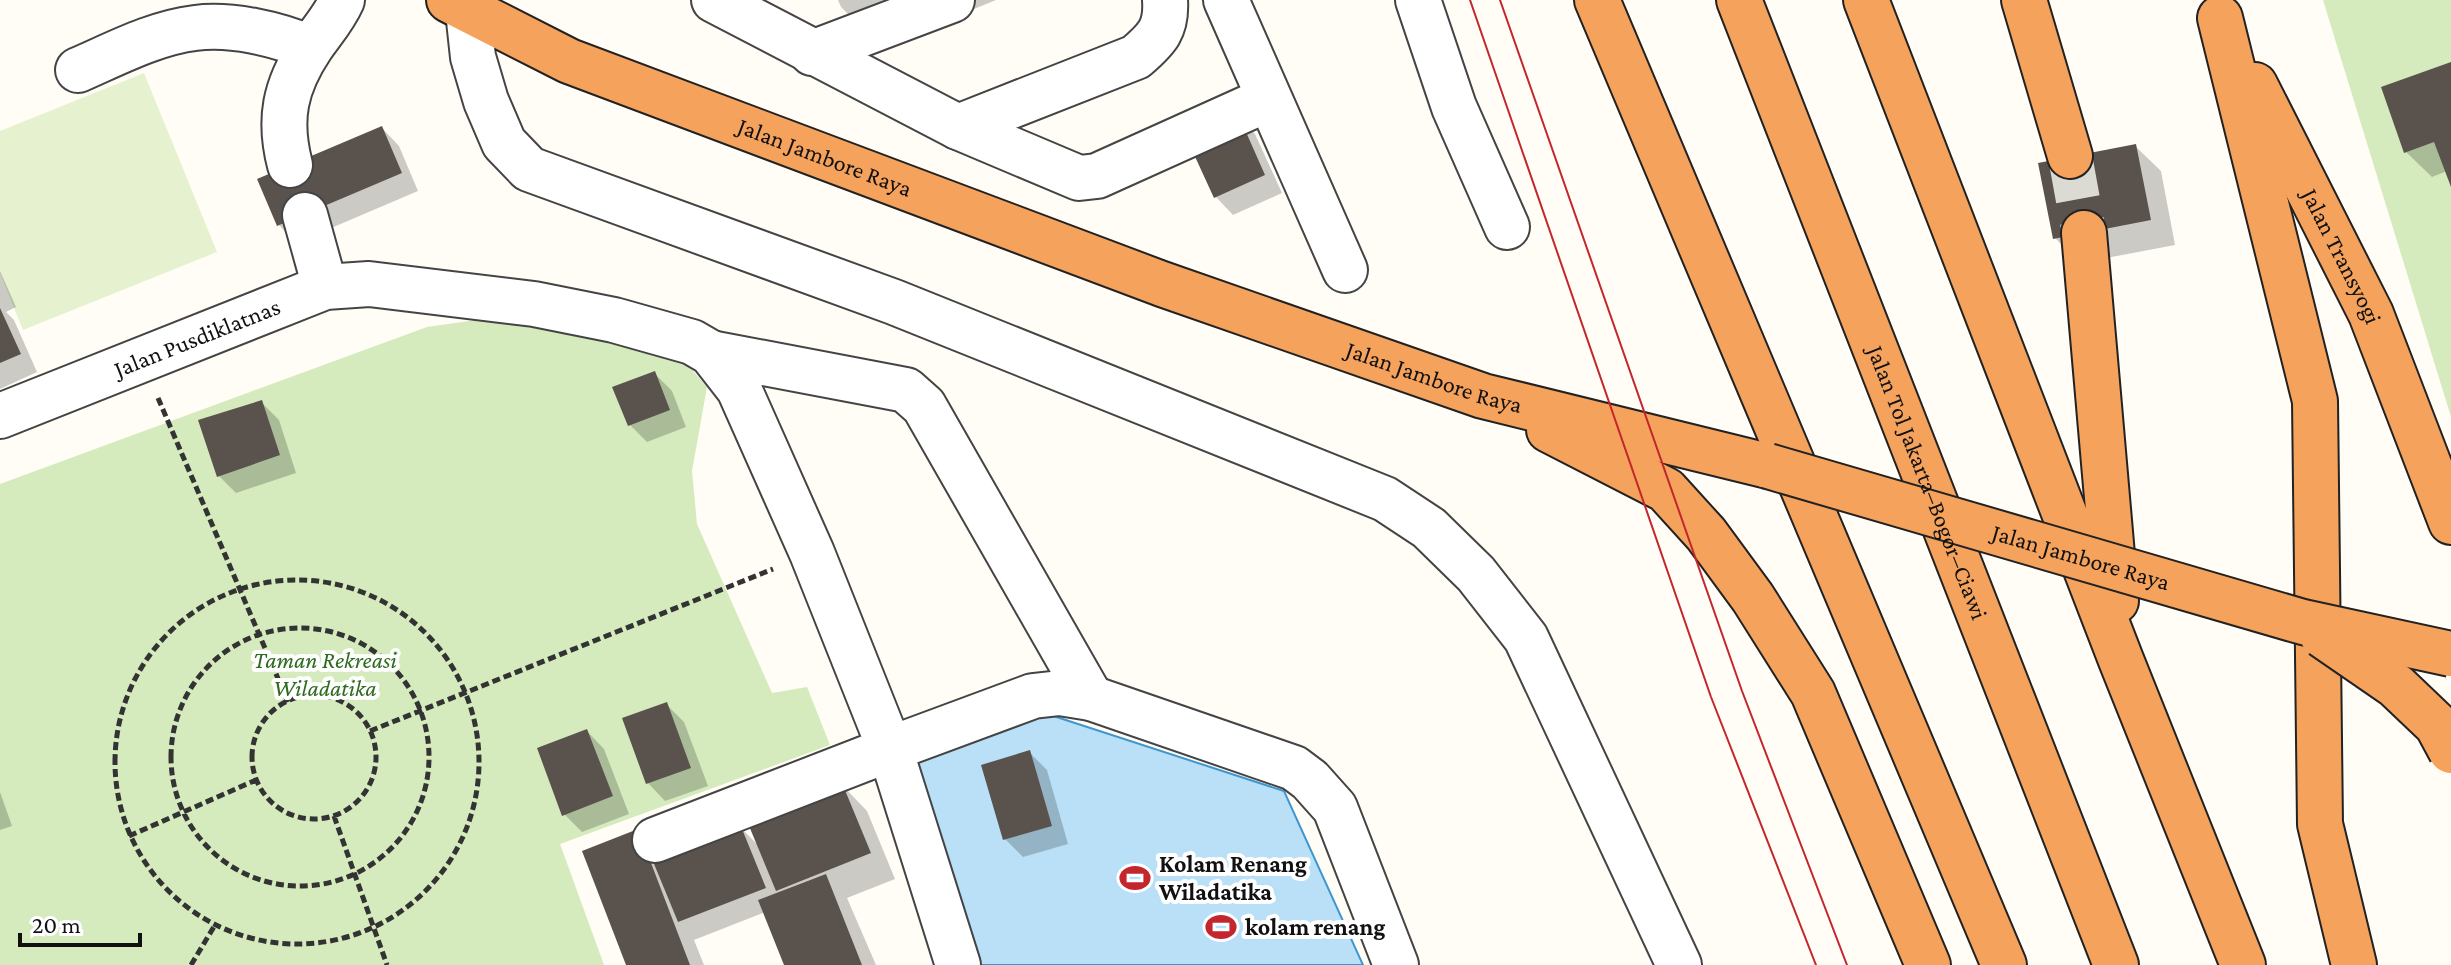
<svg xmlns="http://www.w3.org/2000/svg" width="2451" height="965" viewBox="0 0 2451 965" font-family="'Crimson Pro',serif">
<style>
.green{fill:#d5ebbd}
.pitch{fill:#e6f2cf}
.water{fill:#b9e0f7;stroke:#3f96cf;stroke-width:2}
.shadow{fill:#0003}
.building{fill:#5a524d}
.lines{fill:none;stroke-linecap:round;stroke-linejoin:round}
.highway-tunnel{stroke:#dbdad3;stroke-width:44;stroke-dasharray:44 22;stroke-linecap:butt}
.minor-casing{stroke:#444;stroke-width:48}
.highway-casing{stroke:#222;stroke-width:48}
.path{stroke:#333;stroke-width:5;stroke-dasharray:8 4;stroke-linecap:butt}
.minor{stroke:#fff;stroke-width:44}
.highway{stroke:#f5a25d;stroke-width:44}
.tram{stroke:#c4262e;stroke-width:2}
.highway-bridge-casing{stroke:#222;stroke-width:48;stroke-linecap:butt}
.highway-bridge{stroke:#f5a25d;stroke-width:44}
.labels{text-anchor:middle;stroke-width:8;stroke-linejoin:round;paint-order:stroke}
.street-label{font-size:24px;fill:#111;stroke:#fff}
.park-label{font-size:24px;font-style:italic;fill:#2f6b1f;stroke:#fff}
.poi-label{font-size:24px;font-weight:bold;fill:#111;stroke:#fff;text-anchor:start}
</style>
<rect width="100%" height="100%" fill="#fffdf5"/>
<!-- green -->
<path class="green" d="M2323 0H2451V417Z
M476 320 606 334 682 358 707 387 692 471 697 524 772 693 807 687 830 745 560 844 604 965H0V484L427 327Z"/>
<!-- pitch -->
<path class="pitch" d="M144 73 217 252 23 330 0 273V131Z"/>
<!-- water -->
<path class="water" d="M1035 710 1284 791 1363 965H975L907 756Z"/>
<!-- shadow -->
<path class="shadow" d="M838 0H996L881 47 841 7Z
M2451 64V182L2447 171 2432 177 2406 152Z
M1237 116 1255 134 1282 193 1233 215 1216 197Z
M382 128 399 146 418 191 296 243 279 225Z
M2135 146 2161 171 2175 245 2080 263 2055 238Z
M0 271 16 307 6 312 14 320 37 372 0 389Z
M654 373 672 391 686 427 647 442 630 425Z
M261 402 279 420 296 473 236 493 218 475Z
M666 704 684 722 708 786 665 801 648 783Z
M587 731 604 749 629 814 582 832 564 814Z
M1030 753 1047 770 1068 844 1023 857 1005 839Z
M842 785 867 811 895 879 847 898 876 965H786L765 912 694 940 704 965H628L585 852 740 827 760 847Z
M0 792 12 826 0 830Z"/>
<!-- building -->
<path class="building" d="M2451 62V187L2434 142 2404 153 2381 87Z
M1238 114 1265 175 1214 198 1186 137Z
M382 126 402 173 277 226 257 179Z
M2136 144 2151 220 2053 239 2038 163Z
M0 308 21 354 0 363Z
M655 371 670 410 628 426 612 387Z
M262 400 280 455 217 477 198 420Z
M667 702 691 768 646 784 622 718Z
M587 729 613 796 562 816 537 748Z
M1030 750 1052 826 1003 840 981 765Z
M842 783 871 853 776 891 747 821Z
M740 824 766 888 678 922 652 859Z
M638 829 690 965H626L582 851Z
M826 874 862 965H784L758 900Z"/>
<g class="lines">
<!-- highway-tunnel -->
<path class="highway-tunnel" d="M2070 156 2084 233"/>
<!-- minor casing -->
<g class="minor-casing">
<g id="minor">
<path d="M714 0 958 127 1079 178 1097 176 1268 99"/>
<path d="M1226 0 1345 270"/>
<path d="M1418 0 1454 107 1507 227"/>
<path d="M468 11 473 57 486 101 504 143 529 169 894 302 1385 499 1429 528 1476 574 1526 638 1679 965"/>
<path d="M812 53 952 0"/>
<path d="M78 70C115 54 154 33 195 28 230 23 278 34 310 48"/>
<path d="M958 127 1136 57C1157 39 1167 29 1165 0"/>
<path d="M290 165C278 119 285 86 311 47 322 31 334 18 342 0"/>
<path d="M305 215 325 287"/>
<path d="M711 353 906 390 924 406 1091 698"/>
<path id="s1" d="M0 416 325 287 369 284 534 304 614 320 692 342 711 353 739 389 812 553 890 749 655 840"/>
<path d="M958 965 890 749 1033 696 1060 693 1091 698 1294 768 1310 780 1335 808 1396 965"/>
</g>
</g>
<!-- highway casing -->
<g class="highway-casing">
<g id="highway">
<path id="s2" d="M449 0 569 61 1162 284 1483 396 1768 466"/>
<path d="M1597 0 2004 965"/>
<path id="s3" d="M1739 0 2116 965"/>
<path d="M1866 0 2121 660 2243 965"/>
<path d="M2024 0 2070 156"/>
<path d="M2220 18 2315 401 2320 824 2354 965"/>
<path id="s4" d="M2255 85 2371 314 2451 522"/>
<path d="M2084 233 2116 601"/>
<path d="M1549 430 1666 490 1706 534 1753 598 1813 693 1928 965"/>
</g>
</g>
<!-- path -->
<path class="path" d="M158 398 288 702
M115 762a182 182 0 1 1 364 0a182 182 0 1 1-364 0Z
M171 757a129 129 0 1 1 258 0a129 129 0 1 1-258 0Z
M252 757a62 62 0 1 1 124 0a62 62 0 1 1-124 0Z
M370 731 773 569
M334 816 387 965
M129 836 256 780
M191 965 215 925"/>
<!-- minor -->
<use href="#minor" class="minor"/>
<!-- highway -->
<use href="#highway" class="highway"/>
<!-- tram -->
<path class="tram" d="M1470 0 1711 697 1816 965
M1500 0 1742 691 1847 965"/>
<!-- highway-bridge casing -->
<g class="highway-bridge-casing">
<g id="highway-bridge">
<path id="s5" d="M1768 466 2303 622 2451 654"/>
<path d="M2322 635 2396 686 2437 725 2451 751"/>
</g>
</g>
<!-- highway-bridge -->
<use href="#highway-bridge" class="highway-bridge"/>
</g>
<!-- icons -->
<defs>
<g id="stadium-bare" transform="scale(2.4)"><path d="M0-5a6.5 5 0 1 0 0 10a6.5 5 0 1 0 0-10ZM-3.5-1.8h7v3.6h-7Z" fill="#c4262e" stroke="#fff" stroke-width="2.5" paint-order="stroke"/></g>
</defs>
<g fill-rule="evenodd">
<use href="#stadium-bare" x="1135" y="878"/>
<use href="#stadium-bare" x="1221" y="927"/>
</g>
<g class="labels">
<!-- street labels -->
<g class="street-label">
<text dy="8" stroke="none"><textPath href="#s2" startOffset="408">Jalan Jambore Raya</textPath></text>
<text dy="8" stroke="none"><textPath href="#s4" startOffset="192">Jalan Transyogi</textPath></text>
<text dy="8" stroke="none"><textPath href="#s1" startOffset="212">Jalan Pusdiklatnas</textPath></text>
<text dy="8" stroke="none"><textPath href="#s2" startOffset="1056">Jalan Jambore Raya</textPath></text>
<text dy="8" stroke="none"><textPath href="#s3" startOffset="518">Jalan Tol Jakarta–Bogor–Ciawi</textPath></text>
<text dy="8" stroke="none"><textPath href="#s5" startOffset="326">Jalan Jambore Raya</textPath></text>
</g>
<!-- park labels -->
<g class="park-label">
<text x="325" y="668">Taman Rekreasi<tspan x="325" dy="28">Wiladatika</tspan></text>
</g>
<!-- poi labels -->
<g class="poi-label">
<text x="1159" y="872">Kolam Renang<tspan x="1159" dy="28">Wiladatika</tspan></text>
<text x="1245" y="935">kolam renang</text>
</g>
</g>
<!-- scale -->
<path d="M20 933v12h120v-12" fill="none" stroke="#111111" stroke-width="4"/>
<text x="32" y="933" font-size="24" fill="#111111" stroke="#ffffff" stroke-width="6" paint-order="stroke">20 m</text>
</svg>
